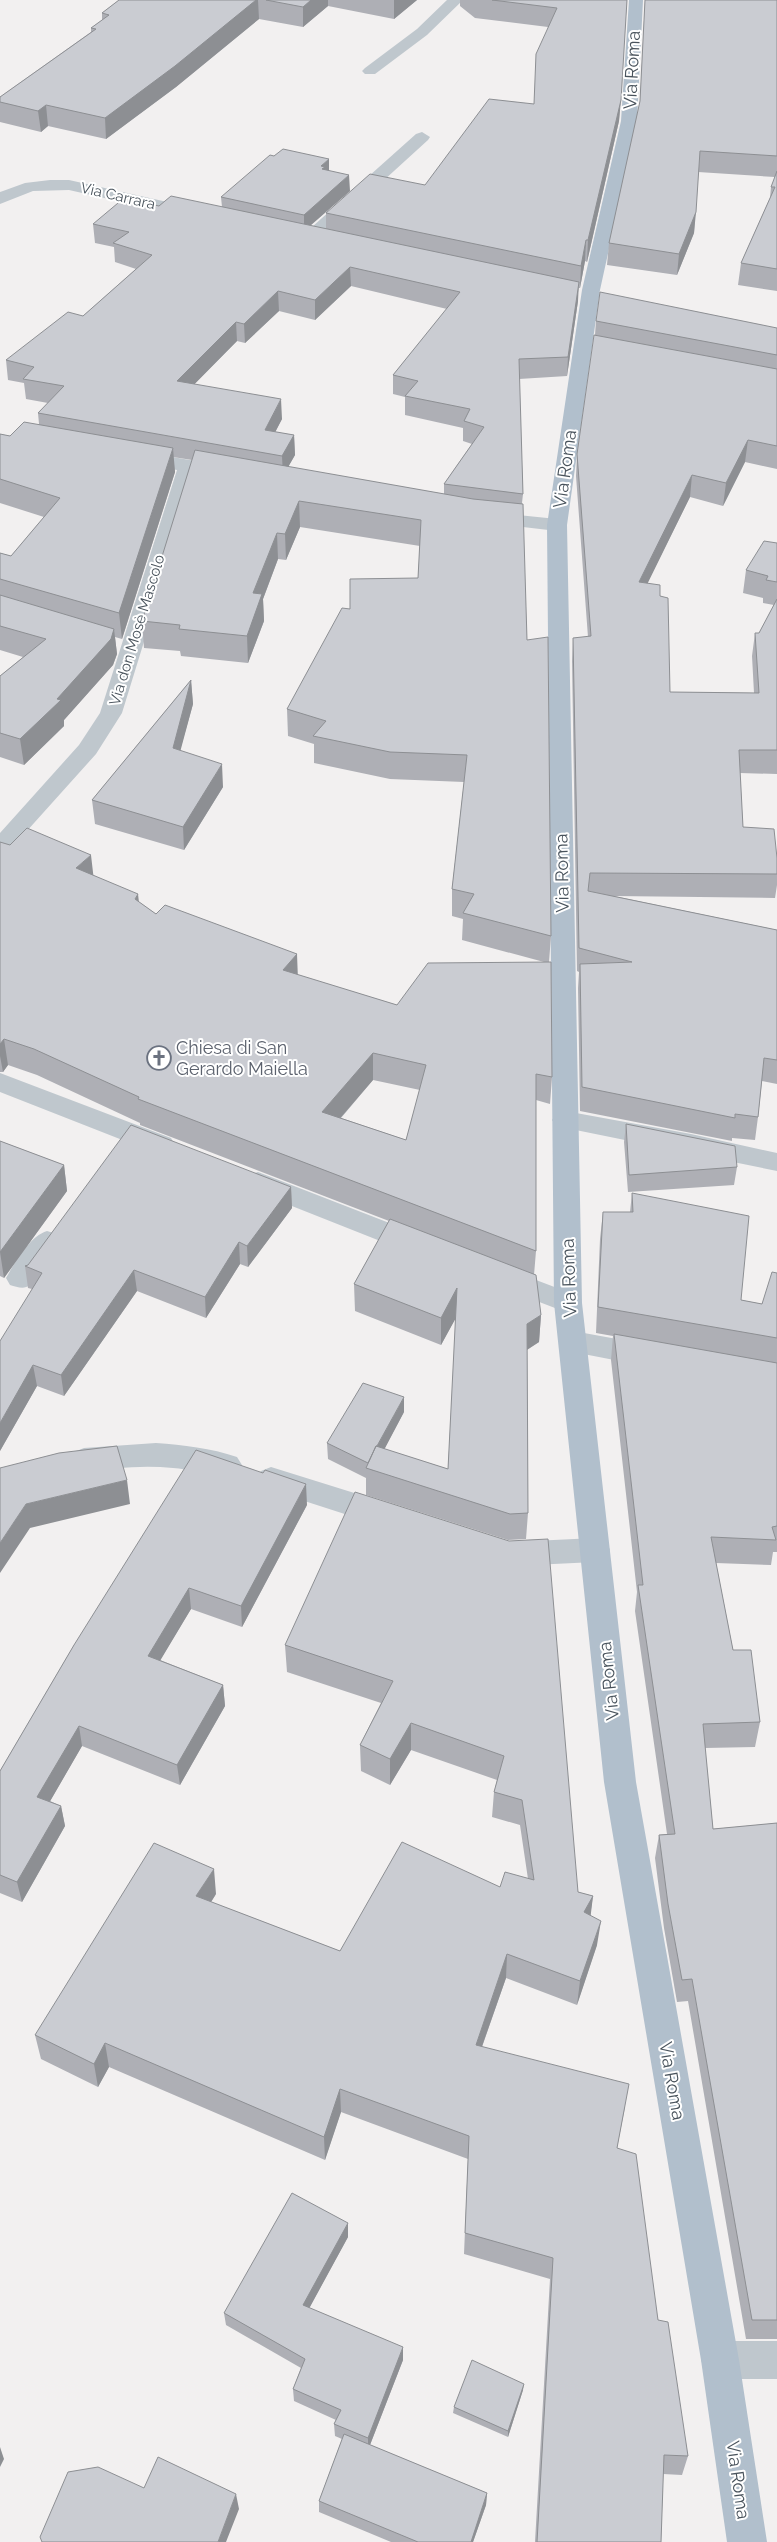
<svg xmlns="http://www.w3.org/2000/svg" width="777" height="2542" viewBox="0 0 777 2542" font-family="Raleway,sans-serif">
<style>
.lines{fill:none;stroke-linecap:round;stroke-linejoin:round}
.minor{fill:#bfc7cd;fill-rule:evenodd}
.major{fill:#b1bfcc;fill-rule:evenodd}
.wall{fill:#aeafb5;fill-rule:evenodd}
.shaded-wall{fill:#8d8f93}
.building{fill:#caccd2;stroke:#8d8f93;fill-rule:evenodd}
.labels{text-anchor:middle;stroke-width:4;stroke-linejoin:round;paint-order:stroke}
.far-street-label{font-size:15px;fill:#49535c;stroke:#fff}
.street-label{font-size:18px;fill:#49535c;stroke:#fff}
.worship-label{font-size:18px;fill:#5b616d;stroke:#fff;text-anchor:start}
</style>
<rect width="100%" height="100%" fill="#f2f0f0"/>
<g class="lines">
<!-- minor -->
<path class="minor" d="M447 0H463L427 35 375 74H365L362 71 365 68 417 29Z
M422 132 430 137 428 140 315 243H303L300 239 303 235 416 134Z
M50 180H69L203 210 205 214 203 218 197 219 69 190 33 191 0 204V192L3 191 25 183Z
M137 451 225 466 232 468 235 472 232 476 225 478 196 473 122 713 96 754 8 852 0 854V833L79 745 100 713 177 470 130 461 127 457 130 453Z
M487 512 557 519 564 521 567 525 564 529 557 531 480 522 477 518 480 514Z
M0 1073 171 1138 175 1145 171 1152 162 1154 153 1152 0 1092Z
M565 1111 691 1134 777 1153V1171L556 1126 552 1120 556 1114Z
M258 1172 428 1238 432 1245 428 1252 418 1255 408 1252 249 1189 245 1182 249 1175Z
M47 1231 57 1234 61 1241C55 1250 37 1279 30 1285 24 1290 17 1287 10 1285L6 1278C15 1262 30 1236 47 1231Z
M502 1267 578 1296 582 1303 578 1310 568 1313 492 1284 488 1277 492 1270Z
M573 1331 650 1345 660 1348 664 1356 660 1364 650 1367 563 1350 559 1342 563 1334Z
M156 1443C183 1445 211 1448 237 1457L242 1465 237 1473C218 1480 193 1469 173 1468 143 1465 114 1468 84 1472L74 1468 69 1460 74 1452 84 1448Z
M271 1467 396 1506 400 1515 396 1524 385 1527 261 1487 256 1479 261 1471Z
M595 1538 606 1541 610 1550 606 1559 595 1562 512 1566 501 1563 497 1554 501 1545 512 1542Z
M720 2341H777V2379H720L706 2374 701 2360 706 2346Z"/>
<!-- major -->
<path class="major" d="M629 0H643L637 121 600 290 567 525 582 1303 636 1782 739 2360 767 2542H727L701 2360 604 1782 554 1303 547 525 582 290 621 121Z"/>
</g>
<!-- wall -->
<path class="wall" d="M119 0H417L394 19 328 6 303 27 259 19 176 87 106 139 48 126 41 132 0 122V97L91 32V28L102 20V13Z
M460 0H627L619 121 587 262 585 261 580 288H578V301L567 376 519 379 523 494 522 503 527 640 551 936 549 962 552 1077 550 1104 536 1100V1251L534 1275 541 1315 539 1342 527 1350 528 1513 526 1539 508 1540 366 1495V1478L328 1459 327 1443 404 1412 384 1449 448 1469 456 1317 441 1345 355 1311 354 1284 389 1221 140 1125V1123L37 1075 8 1065 3 1072H0V842L93 875 139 902 156 914 297 954V975L397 1005 544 962 462 940 463 919 452 916V889L464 782 390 779 314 763V744L288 736 287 709 350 609 418 578 420 546 300 527 286 560 278 559 263 599 264 621 248 663 181 656 180 651 144 648 142 621 192 460 173 457 175 472 122 639 115 637 117 654 113 665 64 720V726L24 765 0 757V676L23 657 0 650V553L11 556 44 517 0 503V434L10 436 39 424 38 413 48 403 26 399 24 383 8 380 6 360 83 316 136 269 115 262 114 247 95 243 93 224 159 206 222 207 221 197 329 171 350 191 310 226 326 229V213L425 185 534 104 548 27 475 18 460 6ZM351 286 447 309 393 375V394L405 397V415L463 428V441L472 444 444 484V494L288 467 295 455 294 435 275 432 282 419 194 384 237 341 245 343 279 311 315 320ZM373 1080 420 1090 406 1140 341 1118Z
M645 0H777V291L738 285 741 263 770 198 771 187 775 177 698 172 694 233 677 275 607 265 609 243 640 103Z
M596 321 777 328V469L745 462 723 506 690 497 647 583 660 596 670 692 754 693 752 656 755 633H759L774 605 763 603V598L743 593 746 570 777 543V774L740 773 743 827 777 858V885L775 898 614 896 777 930V1084L762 1081 758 1117 755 1140 732 1138V1141L580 1111 578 988 579 972 577 971 572 661 573 638 588 637 576 476 577 454 595 335Z
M191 680 193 704 180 750 223 787 184 850 95 824 92 800Z
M626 1124 737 1167 734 1185 628 1192 624 1142Z
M0 1141 64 1165 67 1191 4 1278 0 1276Z
M291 1187 292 1208 248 1267 240 1264 206 1318 137 1291 64 1396 37 1386 0 1451 32 1289 28 1288 25 1266Z
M632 1193 741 1300 762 1304 777 1273V1552H773L771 1565 716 1563 733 1650 760 1722 755 1747 705 1748 713 1829 777 1823V2339H746L688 2001 677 2002 664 1928 655 1858 659 1835 667 1834 635 1611 637 1592 611 1360 613 1336 596 1333 600 1239 603 1212H630Z
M307 1505 242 1627 191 1609 160 1660 223 1685 225 1706 180 1785 82 1746 50 1801 61 1806 65 1826 22 1902 0 1893V1771L74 1645Z
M509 1541 578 1892 593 1896 590 1916 597 1945 577 2005 506 1978 482 2047 625 2107 617 2148 658 2320 688 2456 682 2475 663 2474 661 2542H535L550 2279 464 2254 468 2159 341 2112 325 2160 109 2067 98 2087 41 2059 35 2035 216 1894 211 1902 340 1951 500 1887 528 1879 520 1825 492 1817 494 1792 497 1780 411 1750 390 1785 361 1771 360 1745 381 1703 287 1672 285 1645Z
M348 2223V2237L309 2308 403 2360 370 2445 487 2493 486 2505 473 2542H391L319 2512V2501L342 2439 335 2436 334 2424 336 2420 294 2401 293 2389 301 2368 226 2325 224 2313Z
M523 2390 508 2437 453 2413 454 2407Z"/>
<!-- shaded-wall -->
<path class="shaded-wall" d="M256 0H258L259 19 176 87 106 139 105 118Z
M311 0H328V6L303 27V7Z
M394 0H417L394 19Z
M621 100 619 121 587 262 588 240Z
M46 105 48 126 41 132 38 111Z
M329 159V174L325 178 321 166Z
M349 175 350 191 304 231V215Z
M696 212 694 233 677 275 679 254Z
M586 240 585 261 580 288 581 266Z
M350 267 351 286 315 320V300Z
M579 282 578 301 567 376 568 357Z
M278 291 279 311 245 343 244 324Z
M236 322 237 341 178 401 177 381Z
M281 399 282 419 266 450 265 430Z
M294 435 295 455 283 476 282 456Z
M748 440 745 462 723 506 726 483Z
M173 448 175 472 122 639 119 613Z
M692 475 690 497 637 605 639 582Z
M299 501 300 527 286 560 285 534Z
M277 533 278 559 263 599 264 621 248 663 247 636 253 593Z
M114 629 117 654 113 665 64 720V726L24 765 20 739 57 699Z
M191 680 193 704 175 771 173 748Z
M222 764 223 787 184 850 183 827Z
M91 855 94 881 76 868Z
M138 894 141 920 135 899Z
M297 954 298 980 283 970Z
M4 1039 8 1065 3 1072 0 1056V1044Z
M373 1053V1080L323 1138 322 1112Z
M64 1165 67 1191 4 1278 0 1252Z
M291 1187 292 1208 248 1267 247 1246Z
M239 1242 240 1264 206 1318 205 1297Z
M134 1270 137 1291 64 1396 61 1375Z
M457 1288V1316L441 1345V1318Z
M541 1315 539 1342 525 1351 527 1324Z
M33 1365 37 1386 0 1451V1423Z
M404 1397V1412L373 1471 368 1463Z
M127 1480 130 1504 30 1528 0 1573V1543L26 1504Z
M306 1484 307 1505 242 1627 241 1606Z
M189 1588 191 1609 151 1676 148 1656Z
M223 1685 225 1706 180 1785 177 1765Z
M411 1723V1750L390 1785V1759Z
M79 1726 82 1746 41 1817 37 1797Z
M61 1806 65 1826 22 1902 17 1882Z
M214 1869 216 1894 199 1921 196 1896Z
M593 1896 590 1921 584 1912Z
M601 1921 597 1945 577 2005 580 1981Z
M507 1954 506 1978 474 2069 476 2045Z
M105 2043 109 2067 98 2087 94 2064Z
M340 2089 341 2112 325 2160 324 2137Z
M348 2223V2237L304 2318 303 2305Z
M403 2347V2360L368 2450V2438Z
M524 2384 523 2390 508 2437V2431Z
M0 2447 4 2459 0 2467Z
M487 2493 486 2505 473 2542H471Z
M236 2494 239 2509 226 2542H218Z"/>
<!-- building -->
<path class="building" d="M119 0H256L175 66 105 118 46 105 38 111 0 102V97L96 29 91 28 109 15 102 13Z
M266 0H311L303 7Z
M492 0H627L621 100 588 240H586L581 266 326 213 370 174 425 185 489 99 534 104 536 54 557 8Z
M645 0H777V156L700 151 696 212 679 254 609 243 640 101Z
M283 149 329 159 321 166 325 167 322 169 349 175 304 215 221 197 270 155 274 156Z
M777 171V269L741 263 775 187H771Z
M171 196 579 282 568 357 519 359 523 494 444 484 484 427 464 421 470 409 405 396 418 381 393 375 460 292 350 267 315 300 278 291 244 324 236 322 177 381 281 399 265 430 294 435 282 456 38 413 64 386 23 379 34 367 6 360 68 312 83 316 152 255 113 243 129 232 93 224 124 198 159 206Z
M600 292 777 328V355L596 321Z
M594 335 777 369V446L748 440 726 483 692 475 639 582 660 585V596L668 598 670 692 759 693 755 633H759L777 599V750H739L743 827 774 829 777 858V874L590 873 588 891 777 930V1060L764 1058 758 1117 735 1114V1118L582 1087 580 964 632 962 579 948 573 638 591 636 577 454Z
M24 422 173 448 119 613 0 579V553L11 556 60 498 0 479V434L10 436Z
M195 450 473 499 523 504 527 640 548 637 551 936 463 913 474 894 452 889 467 755 390 752 313 736 326 721 287 709 342 608 350 609V579L418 578 421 520 299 501 285 534 277 533 253 593 262 594 247 636 179 629 180 625 142 621Z
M764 541 777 543V582L766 580 768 576 746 570Z
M0 595 114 629 111 639 57 699 61 700 20 739 0 733V676L46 639 0 626Z
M191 680 173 748 222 764 183 827 92 800Z
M27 828 91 855 76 868 138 894 135 899 156 914 165 905 297 954 283 970 397 1005 428 963 551 962 552 1077 536 1074V1251L138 1099 139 1097 34 1049 4 1039 0 1044V842L10 845ZM373 1053 426 1065 406 1140 322 1112Z
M626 1124 735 1146 737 1167 629 1175Z
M131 1125 291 1187 247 1246 239 1242 205 1297 134 1270 61 1375 33 1365 0 1423V1341L42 1273 25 1266 28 1265Z
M0 1141 64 1165 0 1252Z
M632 1193 749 1216 741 1300 762 1304 772 1272 777 1273V1338L598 1307 603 1212H633Z
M390 1219 536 1275 541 1315 527 1324 528 1513 510 1514 366 1468 376 1446 448 1469 457 1288 441 1318 354 1284Z
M614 1334 777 1363V1526L772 1527 776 1540 711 1537 733 1650H751L760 1722 703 1724 713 1829 777 1823V2320H752L692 1979 682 1980 668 1904 659 1835 675 1834 638 1585H643Z
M363 1383 404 1397 377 1446H376L368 1463 327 1443Z
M117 1446 127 1480 26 1504 0 1543V1468L59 1453Z
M196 1450 263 1473 265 1470 306 1484 241 1606 189 1588 148 1656 223 1685 177 1765 79 1726 37 1797 61 1806 17 1882 0 1875V1771L74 1645Z
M355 1492 509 1541 548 1539 578 1892 593 1896 584 1912 601 1921 580 1981 507 1954 476 2045 629 2084 617 2148 636 2154 658 2320 668 2322 688 2456 664 2455 661 2542H537L553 2258 465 2233 469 2136 340 2089 324 2137 105 2043 94 2064 35 2035 154 1843 214 1869 196 1896 340 1951 402 1842 500 1887 505 1872 534 1880 522 1800 494 1792 504 1756 411 1723 390 1759 360 1745 393 1681 285 1645Z
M292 2193 348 2223 303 2305 403 2347 368 2438 334 2424 341 2410 293 2389 305 2359 224 2313Z
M472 2360 524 2384 508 2431 454 2407Z
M344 2434 487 2493 471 2542H418L319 2501Z
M158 2457 236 2494 218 2542H42L40 2537 68 2472 98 2467 144 2488Z"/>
<!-- icons -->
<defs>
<g id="church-ring" transform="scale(1.25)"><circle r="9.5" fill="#fff" stroke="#6b7280" stroke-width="1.5"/><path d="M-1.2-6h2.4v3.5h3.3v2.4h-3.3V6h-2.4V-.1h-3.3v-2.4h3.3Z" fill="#6b7280"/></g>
</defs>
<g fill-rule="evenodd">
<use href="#church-ring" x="159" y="1058"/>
</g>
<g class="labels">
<!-- far-street labels -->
<g class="far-street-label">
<text transform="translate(118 196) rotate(13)" y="5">Via Carrara</text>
<text transform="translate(137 630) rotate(-73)" y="5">Via don Mosè Mascolo</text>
</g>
<!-- street labels -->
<g class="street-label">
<text transform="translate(632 70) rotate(-87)" y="6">Via Roma</text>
<text transform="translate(565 469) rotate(-82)" y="6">Via Roma</text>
<text transform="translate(562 873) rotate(-91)" y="6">Via Roma</text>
<text transform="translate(569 1278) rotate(-92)" y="6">Via Roma</text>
<text transform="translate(609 1681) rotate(-96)" y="6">Via Roma</text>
<text transform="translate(672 2081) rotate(80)" y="6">Via Roma</text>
<text transform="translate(738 2480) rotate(82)" y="6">Via Roma</text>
</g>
<!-- worship labels -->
<g class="worship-label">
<text x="176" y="1054">Chiesa di San<tspan x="176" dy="21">Gerardo Maiella</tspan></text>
</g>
</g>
</svg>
